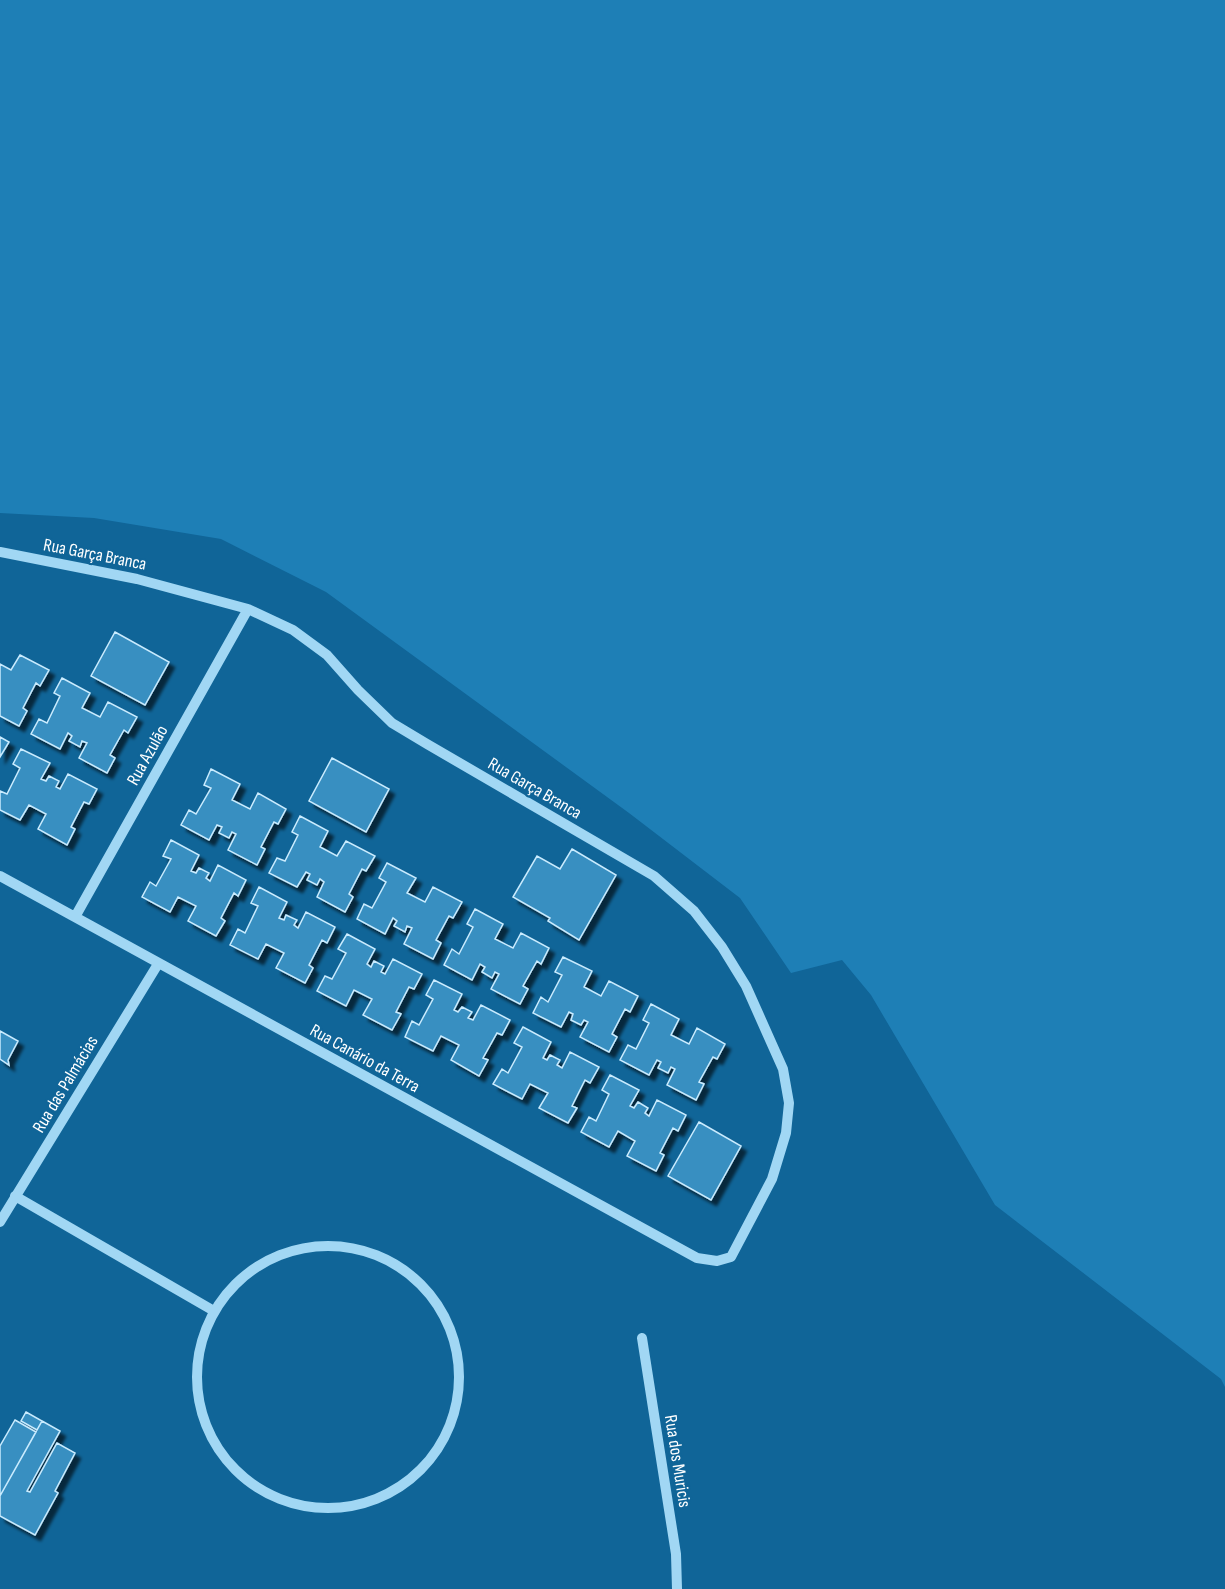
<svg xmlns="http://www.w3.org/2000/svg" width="1225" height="1589" viewBox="0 0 1225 1589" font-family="'Sofia Sans Condensed',sans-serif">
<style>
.green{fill:#1e7fb6}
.building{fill:#388fc1;stroke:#c9ebfe;stroke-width:1.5;filter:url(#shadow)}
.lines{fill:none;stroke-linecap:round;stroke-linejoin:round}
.minor{stroke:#a1d7f4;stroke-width:10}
.labels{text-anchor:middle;stroke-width:4.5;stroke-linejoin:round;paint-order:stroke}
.street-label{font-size:18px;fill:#fff;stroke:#106598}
</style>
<defs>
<filter id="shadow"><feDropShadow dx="5.5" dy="5.5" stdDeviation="1.5" flood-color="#0009"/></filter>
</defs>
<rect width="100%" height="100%" fill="#106598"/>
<!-- green -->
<path class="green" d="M0 0H1225V1387L1221 1379 995 1205 871 995 842 960 791 973 740 898 629 813 326 592 221 539 94 518 0 513Z"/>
<!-- building -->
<path class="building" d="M115 632 169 662 145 705 91 676Z
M20 655 49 670 40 686 36 683 23 708 27 711 19 726 0 716V664L11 670Z
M62 678 90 693 82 708 100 717 108 702 137 717 128 733 124 730 110 755 115 758 107 773 79 758 87 743 82 741 80 747 69 741 72 736 68 733 60 749 31 734 39 719 47 723 60 696 54 693Z
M0 737 9 742 0 757Z
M21 749 50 763 41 779 46 781 49 776 59 781 56 787 60 789 68 774 97 789 89 804 84 802 71 827 75 829 67 845 38 829 46 814 29 805 20 820 0 810V791L7 794 20 768 13 764Z
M332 758 389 789 366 832 309 801Z
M211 769 240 784 232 800 250 809 258 793 286 809 278 824 274 822 261 847 265 849 257 865 228 850 236 834 232 832 229 838 219 833 222 827 217 825 209 840 181 825 189 810 196 814 211 788 204 785Z
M300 816 328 831 320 847 337 856 346 841 375 856 366 871 362 869 349 894 353 897 345 912 317 897 324 882 320 879 317 885 307 880 310 874 306 872 297 887 269 873 277 858 285 861 298 835 292 832Z
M171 840 199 855 191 871 196 873 199 868 209 873 206 878 210 881 218 865 246 880 238 896 234 893 221 918 225 921 216 936 188 921 196 906 178 897 170 912 142 897 150 882 156 886 171 859 163 856Z
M572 849 616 875 579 940 548 921 550 918 513 897 537 856 560 869Z
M387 863 416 878 407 893 425 902 433 887 462 902 453 918 449 916 436 940 441 943 433 959 404 944 412 928 407 926 405 932 394 926 397 921 393 918 385 934 357 919 364 904 372 908 386 882 379 878Z
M259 887 287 902 279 918 284 920 286 915 297 920 294 925 298 928 306 912 335 927 327 943 322 940 309 965 313 968 305 983 276 968 284 953 266 944 258 959 230 945 238 929 245 933 258 906 251 903Z
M475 909 503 924 495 939 513 948 521 933 549 948 541 964 537 961 523 986 528 989 520 1004 491 989 499 974 495 972 492 978 482 972 485 967 480 964 472 980 444 965 452 949 459 954 473 927 467 924Z
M347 934 375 949 367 964 371 967 374 961 384 966 381 972 385 974 393 959 422 974 414 989 409 987 396 1012 401 1014 392 1030 363 1015 372 999 354 990 346 1006 317 991 325 976 332 979 346 953 338 949Z
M563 957 592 971 584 987 601 996 609 981 638 996 630 1012 625 1009 612 1034 617 1037 609 1052 580 1037 588 1022 584 1020 581 1025 571 1020 573 1014 569 1012 561 1027 533 1013 541 997 548 1002 562 975 555 972Z
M434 980 462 994 454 1010 458 1012 462 1007 472 1012 468 1018 473 1020 481 1005 510 1020 502 1035 497 1033 483 1058 488 1060 479 1076 451 1060 459 1045 441 1036 433 1051 405 1037 412 1021 419 1025 433 999 426 995Z
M651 1004 679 1019 671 1035 689 1044 697 1028 725 1044 717 1059 713 1057 699 1082 704 1084 696 1100 667 1085 675 1069 671 1067 668 1073 658 1068 661 1062 657 1060 649 1075 620 1060 628 1045 636 1049 649 1023 643 1020Z
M523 1027 551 1042 543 1058 547 1060 550 1055 560 1060 557 1065 562 1068 570 1052 599 1067 590 1083 585 1080 572 1106 577 1108 568 1123 539 1108 548 1093 530 1084 522 1099 493 1084 502 1069 508 1073 522 1047 514 1043Z
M0 1031 18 1041 8 1060 9 1065 0 1059Z
M610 1075 639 1090 630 1106 634 1108 638 1102 648 1108 645 1113 649 1116 657 1100 686 1115 678 1131 673 1128 660 1153 664 1155 656 1171 627 1156 635 1141 618 1131 609 1147 581 1132 589 1117 596 1121 609 1094 602 1090Z
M699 1122 741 1146 711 1200 668 1176Z
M26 1412 42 1421 37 1430 21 1421Z
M15 1420 36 1432 0 1496V1446Z
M42 1421 60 1431 27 1491 30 1492 57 1443 75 1453 55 1491 58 1493 35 1535 0 1516V1496Z"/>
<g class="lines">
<!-- minor -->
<path class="minor" d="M0 552 137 579 248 609 293 630 327 655 358 690 392 723 427 744 654 876 694 911 722 947 746 986 783 1069 789 1103 786 1133 772 1179 731 1257 717 1261 697 1258 0 876
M75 917 248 609
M15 1196 214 1311
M0 1222 158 964
M197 1377a131 131 0 1 1 262 0a131 131 0 1 1-262 0Z
M642 1338 676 1554 677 1589"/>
</g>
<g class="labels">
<!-- street labels -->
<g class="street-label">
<text transform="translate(95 554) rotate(11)" y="6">Rua Garça Branca</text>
<text transform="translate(147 755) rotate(-61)" y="6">Rua Azulão</text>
<text transform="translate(535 788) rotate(30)" y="6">Rua Garça Branca</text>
<text transform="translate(365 1058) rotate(29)" y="6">Rua Canário da Terra</text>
<text transform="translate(65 1084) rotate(-59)" y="6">Rua das Palmácias</text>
<text transform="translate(678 1461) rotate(81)" y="6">Rua dos Muricis</text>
</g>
</g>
</svg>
